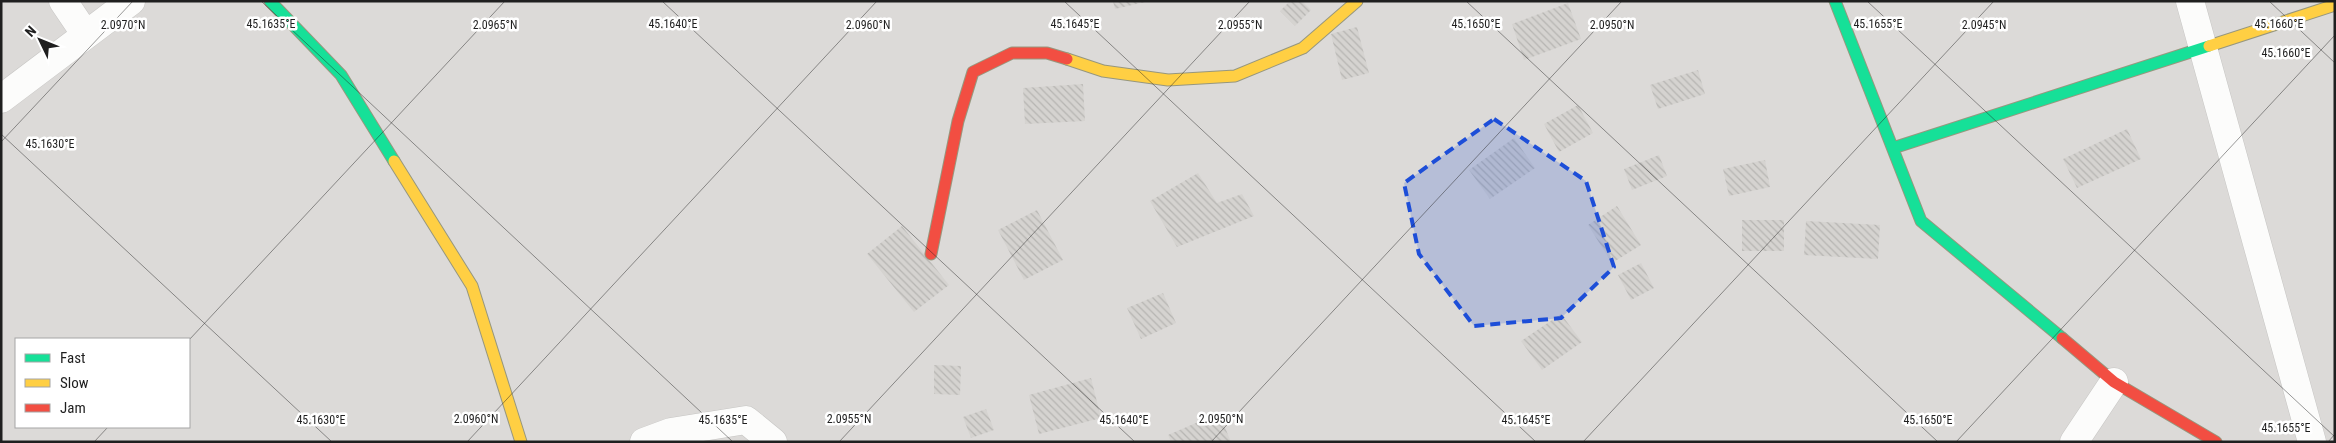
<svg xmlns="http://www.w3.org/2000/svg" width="2336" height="443" viewBox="0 0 2336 443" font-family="'Roboto Condensed',sans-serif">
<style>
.residential{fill:#dcdad8;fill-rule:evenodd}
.building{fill:url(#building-back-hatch)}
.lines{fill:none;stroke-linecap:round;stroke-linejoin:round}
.street-casing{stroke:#c6c5c3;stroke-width:29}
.fast-casing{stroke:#97977e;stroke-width:13}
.slow-casing{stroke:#97977e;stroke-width:13}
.jam-casing{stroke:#97977e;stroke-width:13}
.street{stroke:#fcfcfb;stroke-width:28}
.fast{stroke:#16e098;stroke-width:11}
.slow{stroke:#ffcf43;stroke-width:11}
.jam{stroke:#f24e42;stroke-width:11}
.marked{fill:#1d4ed8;fill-opacity:0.2;stroke:#1d4ed8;stroke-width:4;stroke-dasharray:10 6;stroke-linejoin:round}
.ticks{fill:none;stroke:#1f1f1f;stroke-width:1;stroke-opacity:0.45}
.ticks-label{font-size:12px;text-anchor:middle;fill:#1f1f1f;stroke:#fff;stroke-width:5;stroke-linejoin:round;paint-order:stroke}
</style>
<defs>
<pattern id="building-back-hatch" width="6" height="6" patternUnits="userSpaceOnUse" patternTransform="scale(1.25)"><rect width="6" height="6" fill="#d5d3d0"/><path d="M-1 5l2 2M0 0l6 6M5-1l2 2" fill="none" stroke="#b6b5b2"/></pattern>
</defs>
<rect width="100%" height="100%" fill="#edebe7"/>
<!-- residential -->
<path class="residential" d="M1 1H2335V442H1ZM16 339H189V427H16Z"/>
<!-- building -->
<path class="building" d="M1113 1H1144L1145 2 1115 9Z
M1290 1H1302L1311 10 1295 26 1280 11Z
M1568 3 1581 39 1524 60 1512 24Z
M1357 27 1369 73 1342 80 1331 34Z
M1698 70 1705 94 1658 109 1650 85Z
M1083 84 1085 121 1025 124 1023 88Z
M1578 105 1593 133 1559 152 1544 124Z
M2127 129 2141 159 2077 188 2063 159Z
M1514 138 1535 168 1490 199 1469 170Z
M1659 155 1667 176 1632 190 1624 169Z
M1765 160 1770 187 1729 196 1723 169Z
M1198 173 1217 203 1242 194 1254 216 1177 247 1150 201Z
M1617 206 1641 245 1612 263 1588 225Z
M1037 210 1063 260 1024 280 998 230Z
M1742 220H1784V251H1742Z
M1806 221 1880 225 1878 259 1804 255Z
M902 226 949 285 914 312 867 254Z
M1641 263 1654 288 1631 300 1618 275Z
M1163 293 1176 323 1141 339 1127 308Z
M1561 314 1582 342 1542 370 1521 341Z
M934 365 961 366 960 395 934 394Z
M1091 378 1101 418 1039 434 1029 395Z
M986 409 994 430 971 438 963 417Z
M1219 413 1231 442H1171L1168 435Z"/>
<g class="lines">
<!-- street casing -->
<g class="street-casing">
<path id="street" d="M63 1 86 35
M2190 1 2312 442
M1 99 131 1
M644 442 671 432 746 420 773 442
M2074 442 2114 382"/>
</g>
<!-- fast casing -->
<g class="fast-casing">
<path id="fast" d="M270 1 341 75 394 161
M1835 1 1921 221 2062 338
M1893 148 2209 46"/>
</g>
<!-- slow casing -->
<g class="slow-casing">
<path id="slow" d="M2209 46 2335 5
M1067 59 1103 71 1168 80 1235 76 1303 48 1357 1
M394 161 472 286 521 442"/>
</g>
<!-- jam casing -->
<g class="jam-casing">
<path id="jam" d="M931 254 958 121 973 72 1012 53H1047L1067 59
M2062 338 2114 382 2216 442"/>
</g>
<!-- street -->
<use href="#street" class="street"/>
<!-- fast -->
<use href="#fast" class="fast"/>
<!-- slow -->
<use href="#slow" class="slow"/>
<!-- jam -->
<use href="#jam" class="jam"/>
</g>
<!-- marked area -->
<path class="marked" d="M1494 119 1586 181 1614 267 1561 318 1474 326 1419 254 1404 183Z"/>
<!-- ticks -->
<path class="ticks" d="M261 1 733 442M662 1 1135 442M1064 1 1536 442M1466 1 1938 442M1867 1 2335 437M2269 1 2335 63M1 134 332 442M1 142 133 1M189 340 505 1M94 442 108 427M467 442 877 1M839 442 1250 1M1211 442 1622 1M1583 442 1994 1M1956 442 2335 35M2328 442 2335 434"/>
<g class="ticks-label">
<text x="271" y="28">45.1635°E</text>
<text x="673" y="28">45.1640°E</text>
<text x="1075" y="28">45.1645°E</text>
<text x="1476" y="28">45.1650°E</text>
<text x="1878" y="28">45.1655°E</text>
<text x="2279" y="28">45.1660°E</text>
<text x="123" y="29">2.0970°N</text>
<text x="495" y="29">2.0965°N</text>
<text x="868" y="29">2.0960°N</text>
<text x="1240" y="29">2.0955°N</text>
<text x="1612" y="29">2.0950°N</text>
<text x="1984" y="29">2.0945°N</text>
<text x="2286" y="57">45.1660°E</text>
<text x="50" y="148">45.1630°E</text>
<text x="476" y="423">2.0960°N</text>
<text x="849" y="423">2.0955°N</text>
<text x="1221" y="423">2.0950°N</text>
<text x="321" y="424">45.1630°E</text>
<text x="723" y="424">45.1635°E</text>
<text x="1124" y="424">45.1640°E</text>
<text x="1526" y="424">45.1645°E</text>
<text x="1928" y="424">45.1650°E</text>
<text x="2286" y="432">45.1655°E</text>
</g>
<!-- border -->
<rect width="2336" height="443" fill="none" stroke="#1f1f1f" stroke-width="5"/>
<!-- legend -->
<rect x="15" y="338" width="175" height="90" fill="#ffffff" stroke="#a5a5a5"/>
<rect x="25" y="354" width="25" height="8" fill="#16e098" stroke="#a5a5a5"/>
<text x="60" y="363" font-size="15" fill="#1f1f1f">Fast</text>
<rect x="25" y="379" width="25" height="8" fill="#ffcf43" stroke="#a5a5a5"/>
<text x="60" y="388" font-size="15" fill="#1f1f1f">Slow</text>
<rect x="25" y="404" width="25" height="8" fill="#f24e42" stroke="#a5a5a5"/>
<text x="60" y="413" font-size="15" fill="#1f1f1f">Jam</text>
<!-- north arrow -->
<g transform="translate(40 40) rotate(313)" stroke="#ffffff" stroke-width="4" paint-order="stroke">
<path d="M0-4L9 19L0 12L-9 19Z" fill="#1f1f1f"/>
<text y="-8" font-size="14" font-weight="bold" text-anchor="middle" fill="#1f1f1f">N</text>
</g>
</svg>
